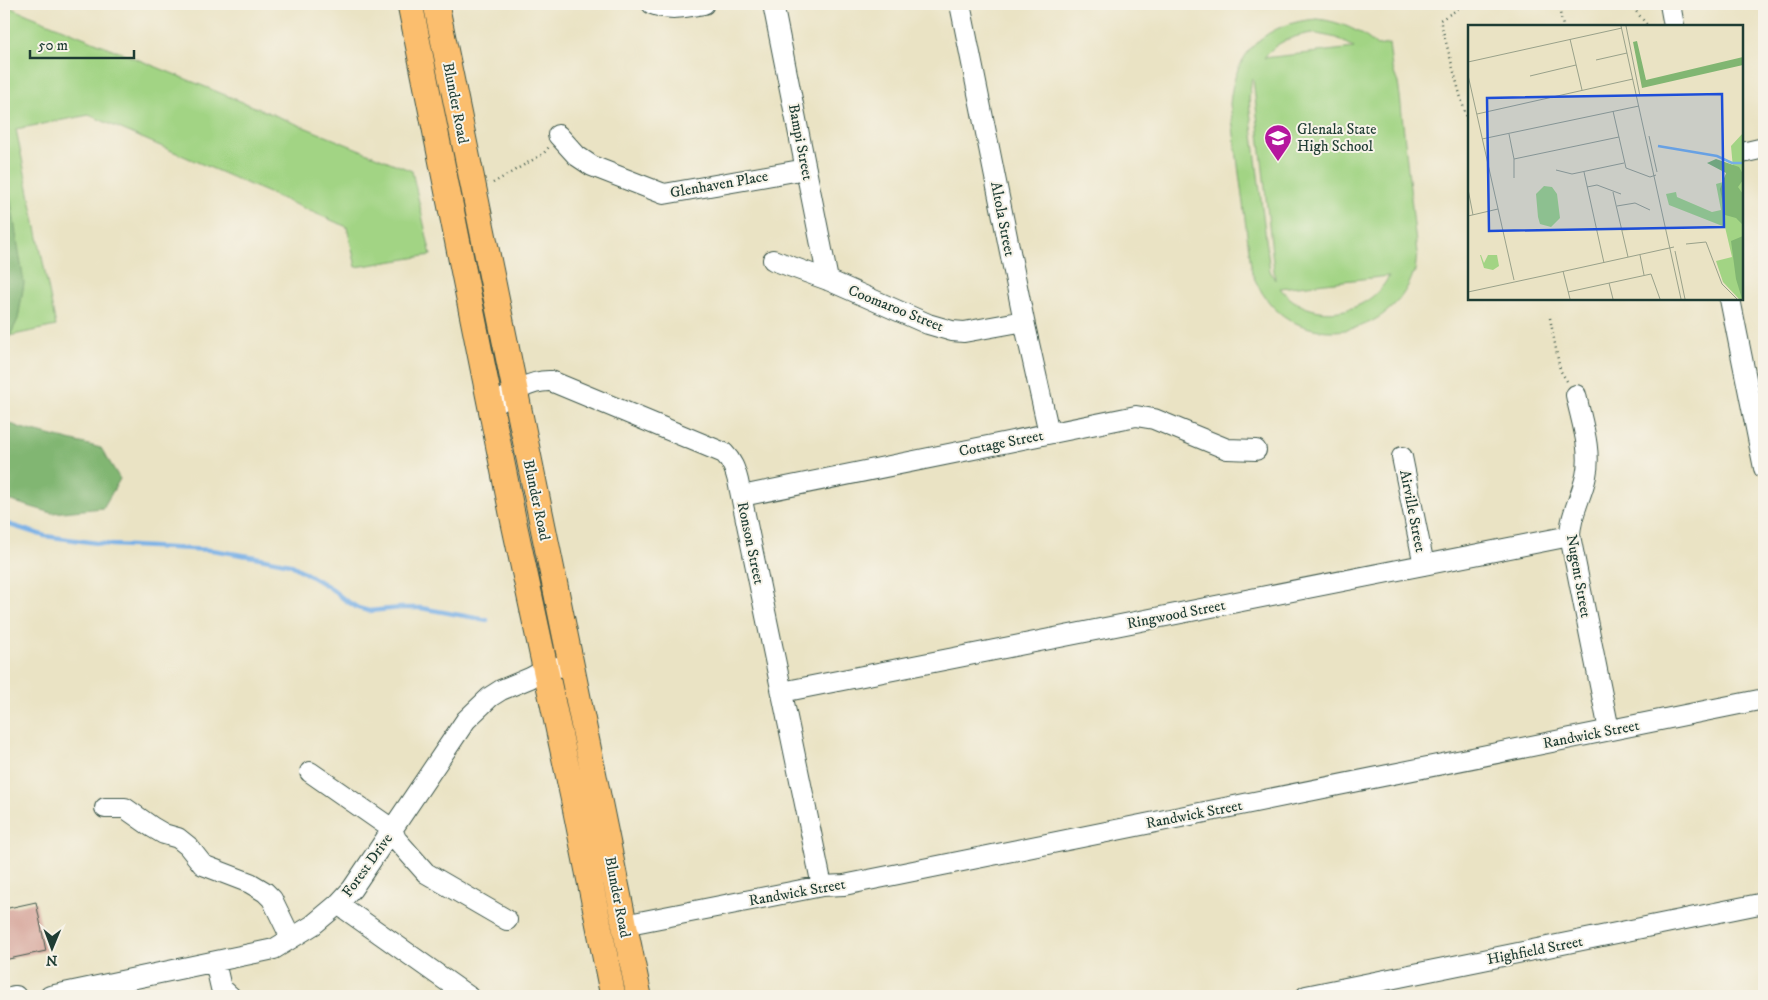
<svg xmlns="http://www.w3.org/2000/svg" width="1768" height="1000" viewBox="0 0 1768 1000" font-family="'IM FELL DW Pica',serif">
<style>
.green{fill:#a2d484;stroke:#60885c;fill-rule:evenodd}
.forest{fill:#81b672;stroke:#507a53}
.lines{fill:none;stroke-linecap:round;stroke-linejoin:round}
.stream{stroke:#76afe6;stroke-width:4.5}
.building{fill:#d6a49a}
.minor-casing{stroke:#3d564a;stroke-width:22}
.major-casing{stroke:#3d564a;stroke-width:27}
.path{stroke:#3d564a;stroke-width:2.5;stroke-dasharray:1 4;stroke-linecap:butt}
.minor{stroke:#fff;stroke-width:20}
.major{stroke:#fbbe6e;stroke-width:25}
.labels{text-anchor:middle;stroke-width:4;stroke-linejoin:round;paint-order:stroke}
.street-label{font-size:15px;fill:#1f3d34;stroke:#f7f3e8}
.poi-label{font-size:15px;fill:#1f3d34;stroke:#f7f3e8;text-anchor:start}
.inset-river{fill:none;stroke:#76afe6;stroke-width:2.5}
.inset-road{fill:none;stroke:#99a18a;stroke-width:1}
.view{fill:#1d4ed8;fill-opacity:0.15;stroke:#1d4ed8;stroke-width:2.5}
.inset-edge{fill:none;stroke:#1f3d34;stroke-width:2.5}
</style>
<rect width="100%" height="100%" fill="#f7f3e8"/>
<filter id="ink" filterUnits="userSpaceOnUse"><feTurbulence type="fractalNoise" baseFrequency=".02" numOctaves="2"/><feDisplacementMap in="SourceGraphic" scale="10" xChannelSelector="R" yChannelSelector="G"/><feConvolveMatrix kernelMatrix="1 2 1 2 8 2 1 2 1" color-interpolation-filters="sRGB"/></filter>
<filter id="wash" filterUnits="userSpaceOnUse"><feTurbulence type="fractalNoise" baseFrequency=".0096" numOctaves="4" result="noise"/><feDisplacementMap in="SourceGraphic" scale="20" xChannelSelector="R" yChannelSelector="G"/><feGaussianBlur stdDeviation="1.12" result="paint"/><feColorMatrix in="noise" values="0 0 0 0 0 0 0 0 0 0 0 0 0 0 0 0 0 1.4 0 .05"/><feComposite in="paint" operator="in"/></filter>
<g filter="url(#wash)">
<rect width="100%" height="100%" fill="#eae3c4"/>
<!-- green -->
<path class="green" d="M4 5 412 171 431 255 356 267 347 227 89 115 16 129 56 326 4 337Z
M1318 19C1341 22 1360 30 1377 46L1389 44 1392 68 1398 83 1400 96 1417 253 1415 273 1413 274C1396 324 1336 346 1290 320 1271 309 1260 292 1252 273L1230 104C1234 52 1266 22 1318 19ZM1312 33 1337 38 1354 48 1264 58C1275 42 1293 36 1312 33ZM1252 78H1253L1275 280 1270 271 1250 111 1249 98ZM1389 276C1368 317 1309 325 1280 288Z"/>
<!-- forest -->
<path class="forest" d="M4 159 24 283 18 319 4 348Z
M4 421 21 428 101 448 120 479 103 508 52 513 4 499Z"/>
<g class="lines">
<!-- stream -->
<path class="stream" d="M4 523 45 536 112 545 212 550 255 557 290 564 329 587 345 600 358 608 369 611 401 608H421L487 620"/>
</g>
<g id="blocks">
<!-- building -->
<path class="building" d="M36 902 46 951 4 960V909Z"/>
</g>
</g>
<g filter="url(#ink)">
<use href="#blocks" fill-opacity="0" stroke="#3d564a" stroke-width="1"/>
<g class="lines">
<!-- minor casing -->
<g class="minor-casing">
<path id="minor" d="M652 4C670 11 686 7 704 4
M773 4 828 280
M960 4 1024 321 1049 433
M1670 4 1674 26
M558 135 577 156 592 166 664 194 806 169
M1742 153 1764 148
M773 260 828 280 928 324 952 331 964 332 1024 321
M1730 299 1764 468
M1576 395C1581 420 1592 450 1586 476 1582 496 1570 515 1570 536L1609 730
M491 408C509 395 528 380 551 381L724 453C732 461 735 469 738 481L822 886
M1402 457 1424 565
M742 496 1136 416 1154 419 1227 449 1256 450
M782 692 1570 536
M310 772 392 829 396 839 426 873 507 920
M105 808H125L152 827 164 834 178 838 188 846 203 865 250 883 265 892 272 899 291 938
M338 904 468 996
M624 925 822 886 844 885 1764 699
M215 962 221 988 230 996
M14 996H16
M50 996 274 949 313 925 338 904 352 889 466 720 490 697 501 690 530 678 545 670 558 667
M1306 996 1764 903"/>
</g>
<!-- major casing -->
<g class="major-casing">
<path id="major" d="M410 4 514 523 573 797 613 996
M436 4 639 996"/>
</g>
<!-- path -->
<path class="path" d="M1467 4 1440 20 1469 128
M1558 4 1563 26
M1630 4 1648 26
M493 183 543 154 549 147
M1550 318 1560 370 1567 381"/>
<!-- minor -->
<use href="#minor" class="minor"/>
<!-- major -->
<use href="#major" class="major"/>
</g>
</g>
<!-- icons -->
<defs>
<g id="school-pin" transform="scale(1.4375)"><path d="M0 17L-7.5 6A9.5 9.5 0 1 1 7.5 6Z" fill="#b5179e" stroke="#f7f3e8"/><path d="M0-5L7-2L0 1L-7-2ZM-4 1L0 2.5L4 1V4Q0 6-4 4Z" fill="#fff"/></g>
</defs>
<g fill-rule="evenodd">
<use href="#school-pin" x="1278" y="138"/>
</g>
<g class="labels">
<!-- street labels -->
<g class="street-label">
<text transform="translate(456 103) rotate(79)" y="5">Blunder Road</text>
<text transform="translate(801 142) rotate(79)" y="5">Bampi Street</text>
<text transform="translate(719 184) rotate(-10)" y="5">Glenhaven Place</text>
<text transform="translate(1003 219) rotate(79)" y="5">Altola Street</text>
<text transform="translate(896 308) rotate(22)" y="5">Coomaroo Street</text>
<text transform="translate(1001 443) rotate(-11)" y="5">Cottage Street</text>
<text transform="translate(537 500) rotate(78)" y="5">Blunder Road</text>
<text transform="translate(1413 511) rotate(79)" y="5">Airville Street</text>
<text transform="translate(751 543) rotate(78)" y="5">Ronson Street</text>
<text transform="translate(1579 576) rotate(80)" y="5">Nugent Street</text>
<text transform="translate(1176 614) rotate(-11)" y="5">Ringwood Street</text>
<text transform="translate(1591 734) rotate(-11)" y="5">Randwick Street</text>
<text transform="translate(1194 814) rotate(-11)" y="5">Randwick Street</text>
<text transform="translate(367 865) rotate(-54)" y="5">Forest Drive</text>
<text transform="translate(797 892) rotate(-10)" y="5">Randwick Street</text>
<text transform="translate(618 897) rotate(79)" y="5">Blunder Road</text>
<text transform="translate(1535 950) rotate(-11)" y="5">Highfield Street</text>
</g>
<!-- poi labels -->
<g class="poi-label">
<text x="1297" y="134">Glenala State<tspan x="1297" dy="17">High School</tspan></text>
</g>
</g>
<!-- overview -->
<g transform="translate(1468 25)">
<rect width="275" height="275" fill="#eae3c4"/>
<path d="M275 108V274H271L255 257 248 236 264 232 257 202 201 180 198 169 208 167 209 172 244 187 253 185 248 159 266 154 263 121ZM76 161 84 162 89 169 92 193 83 202 72 199 70 192 68 169ZM12 230H13L16 238 20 230H29L31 241 25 245 16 243Z" fill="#a2d484"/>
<path d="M169 16 178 55 275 32V40L174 63 165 17ZM248 134 271 142 275 149V155L270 162 275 169V200L268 193 257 190 252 164 258 148 239 138ZM275 211V274H274L268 254 263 216Z" fill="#81b672"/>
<path class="inset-river" d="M190 121 249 131 264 138H275"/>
<path class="inset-road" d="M153 1 213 274M158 1 172 71M102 14 114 65M128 35 159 28M0 37 154 3M0 50 46 255M62 51 108 40M145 86 158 143 182 152 188 150M9 89 165 54M41 109 46 134V153M181 111 189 147M14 114 171 81M46 134 151 112M88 145 104 149 156 138M116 147 136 238M119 162 129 160 153 169M0 164 5 190M145 167 160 232M149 181 167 178 182 185M0 191 30 184M154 205 172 204M218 219 238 217 254 259 269 274M207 226 217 274M172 230 176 250M95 246 102 274M79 250 206 222M141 258 145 274M0 267 79 250M100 267 183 249 192 274"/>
<path class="view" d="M254 69 256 202 21 206 19 73Z"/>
<rect width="275" height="275" class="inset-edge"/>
</g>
<!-- margin -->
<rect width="1768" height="1000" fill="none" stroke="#f7f3e8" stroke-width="20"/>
<!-- north arrow -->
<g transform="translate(52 948) rotate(181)" stroke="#f7f3e8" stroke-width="4" paint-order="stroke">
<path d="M0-4L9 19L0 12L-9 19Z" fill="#1f3d34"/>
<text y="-8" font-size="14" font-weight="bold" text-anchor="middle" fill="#1f3d34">N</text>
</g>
<!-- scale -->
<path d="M30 50v8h104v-8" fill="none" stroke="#1f3d34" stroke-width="2.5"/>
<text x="38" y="50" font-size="15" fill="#1f3d34" stroke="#f7f3e8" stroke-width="4" paint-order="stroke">50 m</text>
</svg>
